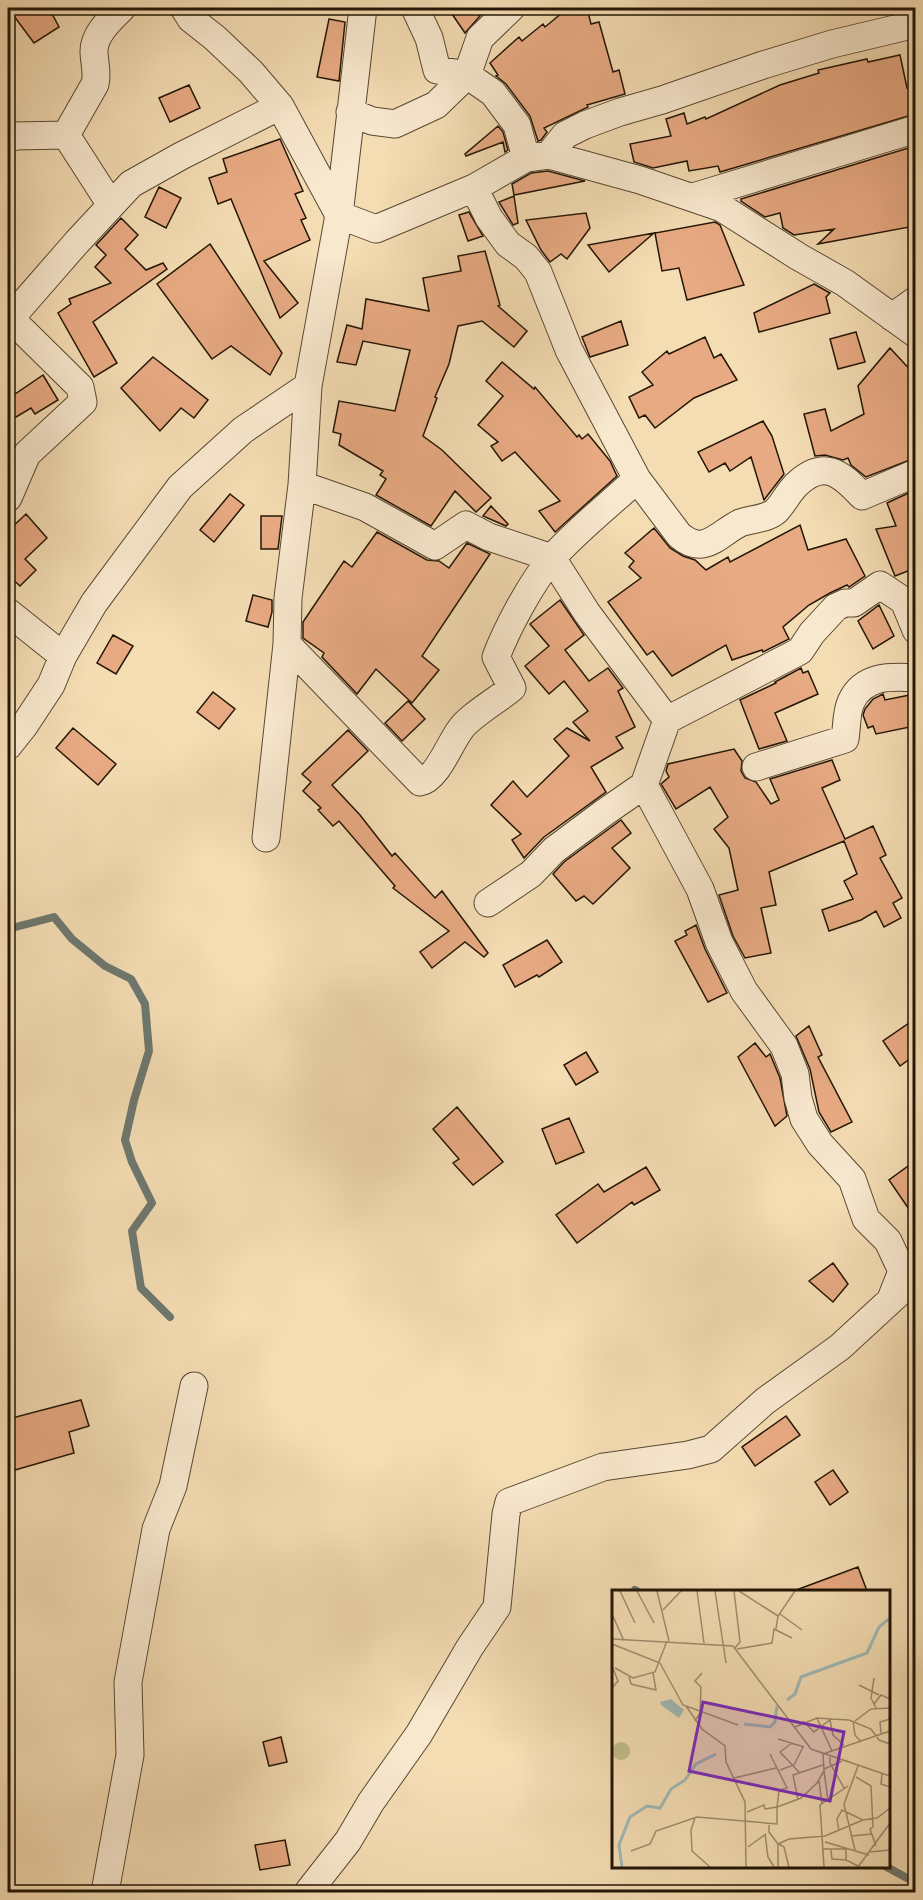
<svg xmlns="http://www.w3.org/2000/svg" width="923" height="1900" viewBox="0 0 923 1900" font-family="'IM FELL Great Primer',serif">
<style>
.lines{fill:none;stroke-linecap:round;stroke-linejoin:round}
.stream{stroke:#6d7870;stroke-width:8}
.building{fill:#e8aa83;stroke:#231606;stroke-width:1.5}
.minor-casing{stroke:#574831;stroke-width:29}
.minor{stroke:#f8e8ce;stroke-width:27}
.inset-river{fill:none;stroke:#9fb9b6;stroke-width:3}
.inset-road{fill:none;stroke:#a08d6e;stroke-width:1.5}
.view{fill:#7b2cbf;fill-opacity:0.15;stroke:#7b2cbf;stroke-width:3}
.inset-edge{fill:none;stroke:#231606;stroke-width:3}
</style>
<rect width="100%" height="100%" fill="#f4dcb3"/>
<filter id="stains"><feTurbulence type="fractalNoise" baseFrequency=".00333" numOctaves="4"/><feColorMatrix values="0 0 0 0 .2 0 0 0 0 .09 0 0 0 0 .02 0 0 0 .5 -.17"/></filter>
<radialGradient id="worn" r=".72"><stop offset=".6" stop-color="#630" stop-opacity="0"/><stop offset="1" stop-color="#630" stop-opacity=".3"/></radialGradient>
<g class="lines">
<!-- stream -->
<path class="stream" d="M8 929 54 917 72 939 105 966 131 979 145 1004 149 1051 134 1100 125 1140 132 1162 152 1203 132 1231 141 1288 170 1317
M635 1590 637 1591
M885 1866 916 1883"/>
</g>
<!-- building -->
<path class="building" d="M8 8H49L59 27 34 43Z
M455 8H476L480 16 465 33 452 14 456 12Z
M568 8H587L591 24 599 22 613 72 619 70 625 94 587 105 588 107 544 128 547 132 541 140 538 141 530 116 506 84 496 76 498 75 490 63 519 37 522 41 543 24 545 27Z
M329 19 345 22 339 81 317 77Z
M900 55 907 88 915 85V114L720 172 718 166 689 171 687 161 653 168 634 162 630 144 671 136 666 119 684 113 687 124 705 117 706 119 780 85 819 73 818 70 867 59 868 62Z
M189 85 200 108 170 122 159 98Z
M498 126 503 132 508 150 505 152 503 142 466 156 465 154Z
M280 139 303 191 295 194 306 218 301 220 310 240 264 261 298 303 280 318 231 199 218 204 209 178 227 172 223 159Z
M915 146V226L818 244 834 229 794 235 783 228 780 213 765 217 741 201V199Z
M548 171 585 181 514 195 512 184 531 173Z
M159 187 181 198 166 228 145 217Z
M514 196 518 223 513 225 499 202Z
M469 212 483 236 468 241 459 215Z
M586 213 590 228 567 259 561 254 550 262 541 250 526 220Z
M121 218 138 235 125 249 146 270 163 263 167 269 93 322 117 363 94 377 58 313 71 304 69 299 111 283 95 267 106 255 96 245Z
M715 222 720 225 744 285 687 300 679 268 662 271 655 233Z
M654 233 609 272 588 245Z
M210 244 282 353 270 375 231 346 212 359 157 284Z
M485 251 500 305 498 306 527 331 514 347 482 321 458 326 449 364 435 397 437 398 423 436 442 450 491 498 476 512 455 491 431 526 376 495 386 479 380 475 383 471 339 445 341 434 333 432 339 401 395 411 410 350 363 341 356 365 337 362 347 325 362 329 366 299 429 311 423 278 461 271 458 256Z
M814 284 830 293 826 297 830 313 759 332 754 313Z
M621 321 628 345 590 357 582 337Z
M856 332 865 362 838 369 830 339Z
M705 337 714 358 721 354 737 380 694 398 655 428 645 415 639 418 629 397 653 385 642 372 667 351 669 354Z
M890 348 915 375V458L866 477 851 465 848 458 843 460 825 455 815 456 804 414 825 409 831 431 864 414 858 386Z
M153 357 208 400 194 418 181 408 160 431 121 388Z
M502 362 534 389 535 387 577 437 579 435 582 439 588 434 610 461 617 476 555 532 539 511 560 501 515 452 502 461 491 446 498 442 478 425 503 396 486 381Z
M43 375 58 400 35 414 31 408 16 417 8 409V399Z
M763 421 772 436 784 474 764 500 751 457 730 471 725 463 709 472 698 452Z
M915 490V573L913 569 895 576 876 529 896 526 887 503Z
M230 494 244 505 214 542 200 530Z
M491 506 508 524 506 526 483 516Z
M26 514 47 538 25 559 36 570 20 586 8 575V531Z
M261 516H282L278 549H261Z
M800 525 808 550 846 539 865 576 849 587 847 585 830 593 809 605 783 627 789 639 763 652 762 650 732 660 726 645 672 676 653 651 647 655 608 602 641 578 629 567 634 561 625 553 654 528 670 548 683 556 695 560 706 570 728 557 730 562Z
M377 532 427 560 439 561 449 568 467 543 490 554 422 656 439 670 412 703 376 669 357 694 322 657 324 653 303 638V622L344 561 352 567Z
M253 595 272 600V612L268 627 246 621Z
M560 600 584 635 565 650 589 681 608 668 623 688 618 691 635 727 616 737 623 748 591 767 606 792 544 837 524 858 512 840 521 834 491 805 513 781 527 797 569 756 554 739 567 728 590 741 573 722 588 711 564 681 549 694 525 666 549 646 530 624Z
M879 605 894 636 873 649 858 621Z
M113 635 133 646 116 674 97 663Z
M801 668 803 673 808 671 818 694 775 713 787 741 759 749 740 700 776 683 775 682Z
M213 692 235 709 219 729 197 712Z
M883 694 885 700 915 694V726L876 734 873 726 868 728 863 715 865 709 873 699Z
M408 701 425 719 402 741 385 723Z
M73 728 116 764 98 785 56 748Z
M348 730 368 751 332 785 360 815 392 856 395 853 435 898 442 891 488 953 484 957 465 942 432 968 420 952 449 931 393 888 395 886 339 821 333 826 318 810 321 808 303 791 311 782 302 774Z
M734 749 742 761 741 771 745 778 756 782 771 804 779 800 770 779 832 760 840 780 822 788 845 839 873 826 886 855 880 858 902 898 893 903 901 918 884 927 876 911 861 920 829 931 822 910 853 899 844 881 857 874 844 841 769 872 776 905 761 908 771 953 745 958 733 936 719 895 738 890 729 848 714 829 728 817 710 787 676 809 661 784 669 777 666 771 668 764Z
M621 820 631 833 612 848 630 868 593 904 584 896 576 901 553 874 564 862Z
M696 925 705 949 727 993 708 1002 675 941 687 935 685 931Z
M547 940 562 962 539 977 537 975 515 987 503 965Z
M915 1019V1055L900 1066 883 1041Z
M809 1026 822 1055 818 1057 852 1122 831 1132 819 1112 810 1069 796 1036Z
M755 1043 766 1057 770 1054 780 1078 787 1116 775 1126 738 1057Z
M586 1052 598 1072 576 1085 564 1065Z
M457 1107 503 1162 473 1185 453 1163 459 1159 433 1129Z
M569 1118 584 1152 556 1164 542 1129Z
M915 1161V1218L889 1180Z
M646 1167 660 1190 634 1205 632 1202 577 1243 556 1215 598 1184 604 1192Z
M833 1263 848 1284 833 1302 809 1281Z
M81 1400 89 1426 69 1432 74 1453 15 1470 8 1440V1419Z
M786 1416 800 1435 755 1466 742 1447Z
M833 1470 848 1492 830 1505 815 1482Z
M858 1567 867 1591H800L799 1589Z
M281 1737 287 1762 269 1766 263 1742Z
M285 1840 290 1865 260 1870 255 1845Z"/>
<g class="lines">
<!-- minor casing -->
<g class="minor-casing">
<path id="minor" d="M184 8 191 19 215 38 251 72 280 106 339 215 376 229 474 188 526 158 549 155 640 180 722 208 799 257 845 283 916 334
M415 8 429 38 437 70 467 75 493 93 517 125 526 158
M350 112 372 121 395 124 436 105 467 75 480 38 511 8
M66 135 111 205
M8 139 15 136 66 135 95 84C98 73 94 62 94 51 94 34 111 19 122 8
M549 155 565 135 585 125 620 112 662 100 763 65 832 44 916 24
M474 188 489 218 508 244 526 257 538 272 569 350 637 479 679 535C704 557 718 534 740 523 751 519 767 519 776 511 783 504 788 493 796 485 823 459 840 472 862 496L916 473
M693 197 916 129
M8 316 80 387 83 402 27 454 8 498
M892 317 916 300
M8 321 77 242 131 184 181 156 280 106
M302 485 365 507 435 546 466 525 489 537 552 558 587 613 667 720
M8 612 63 656
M287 644 420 782C437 779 450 743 460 730 468 717 499 699 512 688L496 657C507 628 532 581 553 557 578 529 609 505 637 479
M8 746 24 726 51 685 63 656 94 603 180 487 243 430 308 386 339 215 363 8
M756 767 845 739C847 728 846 712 851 702 863 675 891 676 916 678
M644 785 700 889 719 942 744 991 784 1046 795 1074 798 1098 804 1119 820 1144 852 1179 866 1219 888 1241 902 1271 891 1299
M266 838 287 644 288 598 302 485 308 386
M488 903 531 874 554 850 605 812 644 785 667 720 800 651 812 633 836 607 845 603H854L880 585 904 601 916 630
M105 1892 130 1755 128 1682 156 1529 173 1486 194 1386
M308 1892 348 1841 371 1802 419 1734 470 1647 497 1607 506 1514 509 1502 603 1467 688 1455 711 1449 765 1401 840 1347 916 1277"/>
</g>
<!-- minor -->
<use href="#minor" class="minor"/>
</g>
<!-- overview -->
<g transform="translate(612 1590)">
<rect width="278" height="278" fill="#f4dcb3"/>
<path d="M0 161a9 9 0 1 1 18 0a9 9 0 1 1-18 0Z" fill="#c1bf88"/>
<path d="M59 109 72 120 67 128 49 115 48 112Z" fill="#9fb9b6"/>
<path class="inset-river" d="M175 110 183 104 189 87 255 63 267 37 278 28M132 134 158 137 163 132 165 116M10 277 7 255 18 227 35 216 48 218 59 199 73 190 84 174 104 164"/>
<path class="inset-road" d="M8 1 23 33M25 1 42 33M45 1 57 51M85 1 92 53M103 1 114 73M122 1 128 52 123 58M127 1 166 26M51 20 69 1M0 24 12 51M168 24 190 40M164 39 166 26 183 1M0 49 121 56 199 159 278 186M0 54 48 73 71 115 126 135M125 59 160 53 162 39 180 48M0 76 6 91 0 98M3 78 21 88 43 82 55 51M17 87 19 94 44 100 41 83M262 88 259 108 264 118M247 95 267 105M262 114 269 105 278 109M74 116 90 139 113 156 114 172 133 212 134 277M219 129 205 128 220 161M218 130 221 145 232 155M83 131 88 123 89 97 83 91 90 83M191 131 202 142 219 129 237 130 259 139 267 150 278 154M241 131 243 145 249 152M243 131 259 119 278 118M183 137 205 128M269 143 268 132 278 129M166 149 192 157M180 153 168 162 187 182M218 167V173L232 198M212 179 230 171M168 180 182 175 191 157M212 181 216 210M270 184 269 194 278 197M244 187 259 196 261 237 258 239 264 256M122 188 164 178M207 191 210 214M186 210 181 185 211 175M135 222 152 215 153 219 165 217 167 200 175 198 158 164M83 228 79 240 80 261 98 277M157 235V242L166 254 177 249 213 246 251 230M227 241 225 229 230 220 251 230 265 228 278 218M153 244 156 267 162 277M240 246 260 244M213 252 257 265M167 254 172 257 177 277M136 257 154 244M211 259H234V270L246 276M219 260 220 269 234 270M243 260 232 214 246 176M19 261 38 254 44 241 85 227 165 234V217L189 208 205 193 212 181 211 164 278 141M258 262 278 260M166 277V254M212 277 208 215 236 196M246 277 278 233"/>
<path class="view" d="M91 112 232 142 218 211 77 181Z"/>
<rect width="278" height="278" class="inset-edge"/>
</g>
<!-- margin -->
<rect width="923" height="1900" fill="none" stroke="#f4dcb3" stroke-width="30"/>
<rect x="9" y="9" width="905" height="1882" fill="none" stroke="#231606" stroke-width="3"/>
<rect x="15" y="15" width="893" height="1870" fill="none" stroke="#231606" stroke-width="1.5"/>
<rect width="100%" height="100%" filter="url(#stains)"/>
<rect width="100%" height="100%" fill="url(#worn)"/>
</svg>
